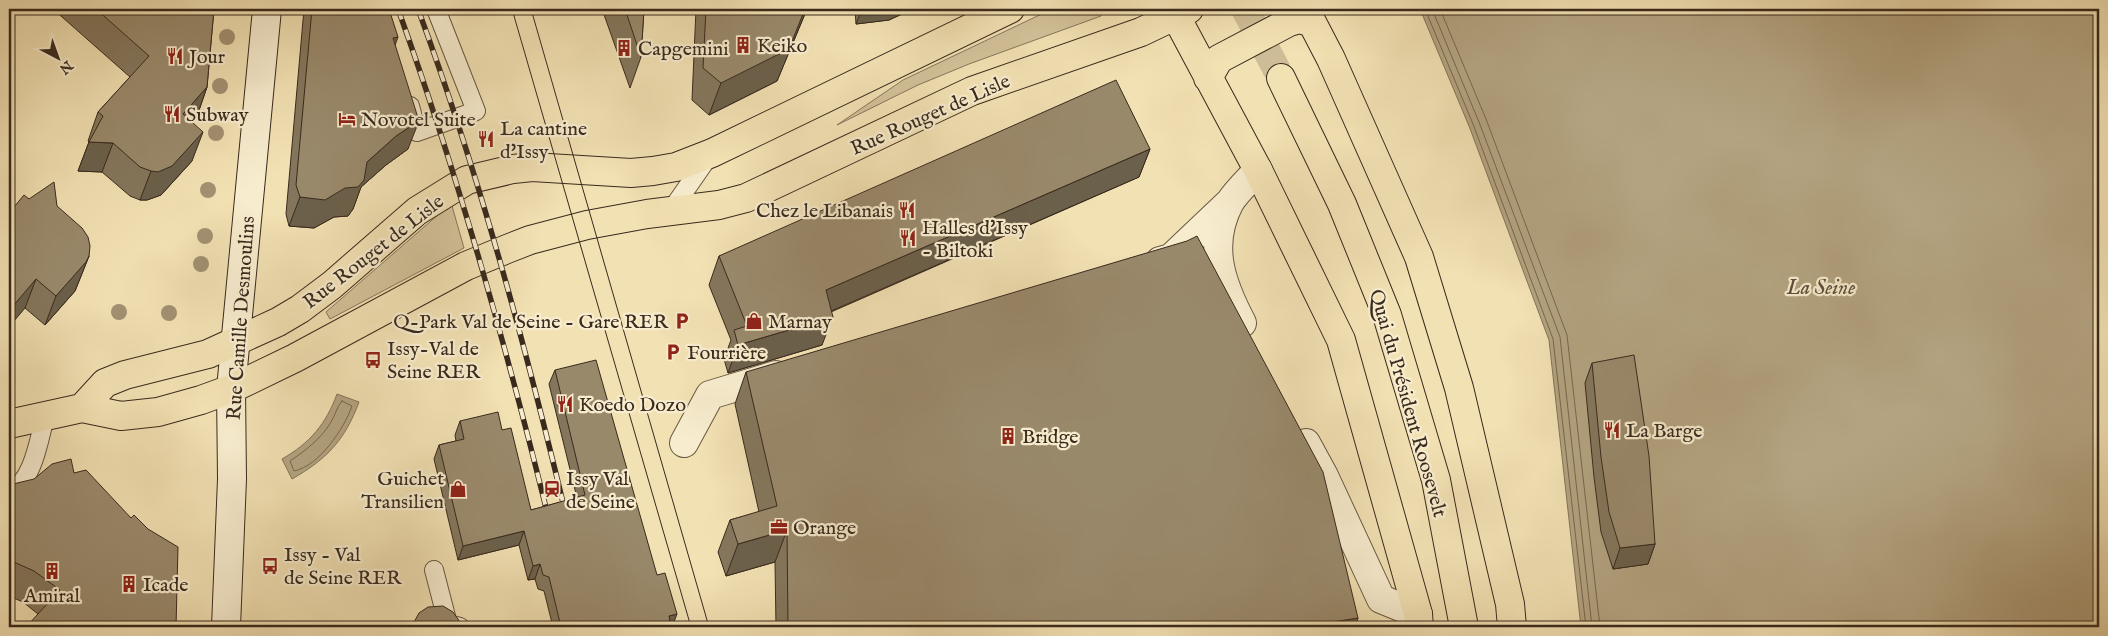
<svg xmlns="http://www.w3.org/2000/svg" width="2108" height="636" viewBox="0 0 2108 636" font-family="'IM FELL English',serif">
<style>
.green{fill:#d3c29a;stroke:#86765c}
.water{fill:#b3a380;stroke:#827358}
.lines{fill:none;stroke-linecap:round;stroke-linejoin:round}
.shore{stroke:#76664e;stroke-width:1}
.primary-tunnel{stroke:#cdbc95;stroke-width:28;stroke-dasharray:28 14;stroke-linecap:butt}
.lane-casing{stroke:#675842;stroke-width:20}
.street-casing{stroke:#675842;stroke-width:30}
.secondary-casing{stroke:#392a1d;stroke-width:30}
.primary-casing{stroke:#392a1d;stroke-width:30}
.lane{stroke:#f7ecce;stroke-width:18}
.street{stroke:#f7ecce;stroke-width:28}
.secondary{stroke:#f7ecce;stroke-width:28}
.primary{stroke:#f2e1b3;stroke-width:28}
.tram{stroke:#392a1d;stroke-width:1}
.rail-casing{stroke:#392a1d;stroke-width:5.5}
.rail{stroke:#f7ecce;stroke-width:4;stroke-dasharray:11;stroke-linecap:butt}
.tree{fill:#a29172}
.wall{fill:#84765c;stroke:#392a1d}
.shaded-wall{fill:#6b604b;stroke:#392a1d}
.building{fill:#99896b;stroke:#392a1d}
.labels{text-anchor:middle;stroke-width:4.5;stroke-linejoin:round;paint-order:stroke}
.poi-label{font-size:20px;fill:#392a1d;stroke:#f7ecce;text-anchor:start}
.street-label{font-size:20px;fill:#392a1d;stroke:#f7ecce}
.water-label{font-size:21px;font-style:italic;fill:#5e4e3b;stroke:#f7ecce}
</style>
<rect width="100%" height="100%" fill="#f2e1b3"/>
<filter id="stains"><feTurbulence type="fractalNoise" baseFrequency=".004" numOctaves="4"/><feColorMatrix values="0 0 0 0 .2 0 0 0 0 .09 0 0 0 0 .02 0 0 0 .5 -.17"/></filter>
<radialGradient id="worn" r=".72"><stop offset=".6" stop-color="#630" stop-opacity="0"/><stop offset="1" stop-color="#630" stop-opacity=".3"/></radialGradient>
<!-- green -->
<path class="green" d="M1052 9H1099L1101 16 969 64 918 85 837 125 903 80Z
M452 206 464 248 330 319 326 312 439 214Z"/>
<!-- water -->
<path class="water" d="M1420 9H2099V627H1581L1549 340 1469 126Z
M337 394 359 402C345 440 327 459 292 479L282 459C310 443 326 424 337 394Z"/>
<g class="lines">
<!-- shore -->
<path class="shore" d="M1425 9 1473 124 1553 339 1586 627
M1432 9 1479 122 1560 337 1592 627
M1440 9 1486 119 1567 335 1600 627
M342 401 352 406C344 429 319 466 294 471L290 461C306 450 321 439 331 422 335 416 337 406 342 401Z"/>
<!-- primary-tunnel -->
<path class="primary-tunnel" d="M1245 9 1281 78"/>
<!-- lane casing -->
<g class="lane-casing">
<path id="lane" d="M410 106 417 132 476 111 436 9
M670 212 711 153
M9 492C33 483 39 439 45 417
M434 570 448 624 460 627"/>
</g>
<!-- street casing -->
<g class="street-casing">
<path id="street" d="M1160 261 1171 258 1230 202
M1242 323C1221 283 1207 245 1230 202 1237 191 1249 180 1258 170
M684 443 710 395 776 375
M1306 443 1324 476 1381 599 1418 614"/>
</g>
<!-- secondary casing -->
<g class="secondary-casing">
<path id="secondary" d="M226 627 232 479 231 389 267 9"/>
</g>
<!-- primary casing -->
<g class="primary-casing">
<path id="primary" d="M1172 9 1258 170 1341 340 1418 614 1419 627
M1305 9 1331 59 1419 257 1459 388 1510 604 1512 627
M1208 78 1219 59 1289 22 1300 19 1312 23
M1281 78 1342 204 1387 315 1436 480 1464 627
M82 408 105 383 125 375 208 354 278 322 300 309 332 285 417 211 467 180 513 169 532 167 631 173 653 171 676 167 712 153 1010 9
M9 424 82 408 121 416 158 412 201 400 231 389 295 358 466 266 507 249 530 240 587 225 647 214 719 205 746 198 972 91 1141 32 1189 9"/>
</g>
<!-- lane -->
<use href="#lane" class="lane"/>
<!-- street -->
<use href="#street" class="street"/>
<!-- secondary -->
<use href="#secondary" class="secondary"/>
<!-- primary -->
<use href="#primary" class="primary"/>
<!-- tram -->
<path class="tram" d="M512 9 691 627
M531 9 709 627"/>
<!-- rail casing -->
<g class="rail-casing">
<path id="rail" d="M398 9C458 175 507 349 549 520
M418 9C479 174 525 344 566 515"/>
</g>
<!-- rail -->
<use href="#rail" class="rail"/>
</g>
<!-- trees -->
<g class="tree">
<circle cx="227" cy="37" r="8"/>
<circle cx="220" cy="86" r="8"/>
<circle cx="216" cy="133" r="8"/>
<circle cx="208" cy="190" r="8"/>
<circle cx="205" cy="236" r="8"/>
<circle cx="201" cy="264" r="8"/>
<circle cx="119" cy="312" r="8"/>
<circle cx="169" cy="313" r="8"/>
</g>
<!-- wall -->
<path class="wall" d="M53 9H214L207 87 197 116 191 122 192 161 161 195 147 200H140L130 196 102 172 78 171 89 142 88 141 98 112 130 77Z
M304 9H389L395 45 408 149 386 165 361 187 353 209 348 216 334 217 314 228 289 226 286 214Z
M602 9H644L641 57 630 88Z
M696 9H807L777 81 709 115 692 100Z
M855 9H913L889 20 856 24Z
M1150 149 1139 177 831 312 822 345 728 373 724 359 731 340 709 285 719 256Z
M29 199 57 206 89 256 75 291 45 325 25 308Z
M1592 363 1655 544 1648 564 1613 569 1601 532 1594 477 1585 383Z
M555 370 672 627H553L544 591 538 589 535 579 528 580 519 545 458 560 434 459 439 445 456 441 455 435 460 421 502 430 531 510 577 498 549 384Z
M746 372 1358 618 1355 627H776L775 562 726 576 718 552 730 520 759 512 735 404Z
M74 473 176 627 38 614 23 602 9 596V485Z"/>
<!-- shaded-wall -->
<path class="shaded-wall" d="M805 9H807L777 81 709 115 721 83Z
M862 9H913L889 20 856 24Z
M398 37 388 65 393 38Z
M207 87 197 116 173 143 183 114Z
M419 121 408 149 386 165 361 187 353 209 348 216 334 217 314 228 289 226 300 197 367 162 396 136Z
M203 132 192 161 161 195 147 200H140L151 171Z
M89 142 113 143 102 172 78 171Z
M1150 149 1139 177 815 318 826 290Z
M89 256 75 291 45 325 56 296Z
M36 279 25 308 9 327V306Z
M833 317 822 345 728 373 738 345Z
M787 530 775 562 726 576 738 544Z
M524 531 519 545 458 560 463 546Z
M1655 544 1648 564 1613 569 1620 548Z
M540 564 535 579 528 580 533 566Z
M677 614 672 627H665L669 616Z
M1358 618 1355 627H1300Z"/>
<!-- building -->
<path class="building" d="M9 9H12V16L9 20Z
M96 9H214L207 87 183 114 203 132 172 166 158 172 151 171 140 167 113 143 89 142 103 116 98 112 149 56Z
M312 9H389L398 37 393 38 419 121 396 136 367 162 364 180 358 187 345 188 325 200 300 197 296 185Z
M625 9H644L641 57Z
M706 9H805L789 49 721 83 703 68Z
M1116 80 1150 149 826 290 833 317 738 345 734 330 747 326 719 256Z
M54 182 57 206 82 228 88 237 90 246 89 256 86 262 56 296 36 279 13 306H9V213L24 195 29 199Z
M1197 236 1323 472 1358 618 1300 627H788L787 530 738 544 730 520 777 506 746 372 1187 241Z
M1634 355 1649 456 1655 544 1620 548 1609 512 1601 457 1592 363Z
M596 360 657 575 665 573 677 614 669 616 671 627H561L549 577 543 575 540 564 533 566 524 531 463 546 439 445 464 439 460 421 498 412 502 430 511 428 531 510 585 495 555 370Z
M71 459 74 473 86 470 131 518 134 515 148 529 178 547 176 627H26L60 590 34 571 16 563 9 562V485L34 479 52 464Z
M443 606 453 612 460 622 461 627H413V624L419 613 428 607Z"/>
<!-- icons -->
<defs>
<g id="building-bare" transform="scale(1.35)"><path d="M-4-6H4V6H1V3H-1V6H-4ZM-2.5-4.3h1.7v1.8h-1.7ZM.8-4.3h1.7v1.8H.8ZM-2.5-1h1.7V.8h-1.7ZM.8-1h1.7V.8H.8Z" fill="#8f2418" stroke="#f7ecce" stroke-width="2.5" paint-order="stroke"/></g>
<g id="restaurant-bare" transform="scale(1.35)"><path d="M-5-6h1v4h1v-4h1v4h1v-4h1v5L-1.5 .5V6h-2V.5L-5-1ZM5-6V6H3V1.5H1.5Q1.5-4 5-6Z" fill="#8f2418" stroke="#f7ecce" stroke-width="2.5" paint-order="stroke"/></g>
<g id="hotel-bare" transform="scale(1.35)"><path d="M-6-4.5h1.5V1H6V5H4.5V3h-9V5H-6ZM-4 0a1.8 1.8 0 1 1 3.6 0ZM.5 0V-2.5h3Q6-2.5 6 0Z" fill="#8f2418" stroke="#f7ecce" stroke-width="2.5" paint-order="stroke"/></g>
<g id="parking-bare" transform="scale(1.35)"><path d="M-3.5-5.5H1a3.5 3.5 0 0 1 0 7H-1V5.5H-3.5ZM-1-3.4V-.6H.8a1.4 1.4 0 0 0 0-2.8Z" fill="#8f2418" stroke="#f7ecce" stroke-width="2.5" paint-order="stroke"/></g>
<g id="shop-bare" transform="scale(1.35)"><path d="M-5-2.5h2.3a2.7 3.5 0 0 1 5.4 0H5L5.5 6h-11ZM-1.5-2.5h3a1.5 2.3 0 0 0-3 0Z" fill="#8f2418" stroke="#f7ecce" stroke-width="2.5" paint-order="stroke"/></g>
<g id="bus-bare" transform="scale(1.35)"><path d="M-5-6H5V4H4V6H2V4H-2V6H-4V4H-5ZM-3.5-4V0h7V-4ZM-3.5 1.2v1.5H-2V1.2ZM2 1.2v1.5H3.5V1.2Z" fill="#8f2418" stroke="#f7ecce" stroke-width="2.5" paint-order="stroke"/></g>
<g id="station-bare" transform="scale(1.35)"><path d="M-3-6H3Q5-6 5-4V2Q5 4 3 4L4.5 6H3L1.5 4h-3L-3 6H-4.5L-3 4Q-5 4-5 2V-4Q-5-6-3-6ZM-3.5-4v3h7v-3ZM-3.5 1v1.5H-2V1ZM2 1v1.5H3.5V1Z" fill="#8f2418" stroke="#f7ecce" stroke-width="2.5" paint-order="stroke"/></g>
<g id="office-bare" transform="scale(1.35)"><path d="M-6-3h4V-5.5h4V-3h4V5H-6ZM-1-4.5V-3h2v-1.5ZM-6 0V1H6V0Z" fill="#8f2418" stroke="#f7ecce" stroke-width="2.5" paint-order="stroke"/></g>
</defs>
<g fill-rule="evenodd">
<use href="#building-bare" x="743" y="45"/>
<use href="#building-bare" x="624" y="48"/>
<use href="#restaurant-bare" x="175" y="56"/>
<use href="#restaurant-bare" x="172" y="114"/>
<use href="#hotel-bare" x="347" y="119"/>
<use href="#restaurant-bare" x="486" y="139"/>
<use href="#restaurant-bare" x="907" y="210"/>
<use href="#restaurant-bare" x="908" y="238"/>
<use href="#parking-bare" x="682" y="321"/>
<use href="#shop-bare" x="754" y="321"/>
<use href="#parking-bare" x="673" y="352"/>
<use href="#bus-bare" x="373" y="360"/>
<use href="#restaurant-bare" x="565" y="404"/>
<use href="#restaurant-bare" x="1612" y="430"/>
<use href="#building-bare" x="1008" y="436"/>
<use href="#shop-bare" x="458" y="489"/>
<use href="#station-bare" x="552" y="489"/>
<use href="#office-bare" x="779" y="527"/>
<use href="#bus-bare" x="270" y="566"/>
<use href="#building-bare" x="52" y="571"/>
<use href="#building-bare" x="129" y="584"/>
</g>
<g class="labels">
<!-- poi labels -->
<g class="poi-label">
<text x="757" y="52">Keiko</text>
<text x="638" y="55">Capgemini</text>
<text x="189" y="63">Jour</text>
<text x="186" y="121">Subway</text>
<text x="361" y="126">Novotel Suite</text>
<text x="500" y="135">La cantine<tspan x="500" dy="23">d'Issy</tspan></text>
<text x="893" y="217" text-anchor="end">Chez le Libanais</text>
<text x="922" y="234">Halles d'Issy<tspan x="922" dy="23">- Biltoki</tspan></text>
<text x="668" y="328" text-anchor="end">Q-Park Val de Seine - Gare RER</text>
<text x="768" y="328">Marnay</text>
<text x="387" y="355">Issy-Val de<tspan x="387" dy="23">Seine RER</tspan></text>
<text x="687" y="359">Fourrière</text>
<text x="579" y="411">Koedo Dozo</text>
<text x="1626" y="437">La Barge</text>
<text x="1022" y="443">Bridge</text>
<text x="444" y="485" text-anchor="end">Guichet<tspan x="444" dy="23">Transilien</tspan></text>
<text x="566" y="485">Issy Val<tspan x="566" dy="23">de Seine</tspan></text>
<text x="793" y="534">Orange</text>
<text x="284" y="561">Issy - Val<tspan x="284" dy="23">de Seine RER</tspan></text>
<text x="143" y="591">Icade</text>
<text x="52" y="602" text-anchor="middle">Amiral</text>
</g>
<!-- street labels -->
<g class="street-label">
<text transform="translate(930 114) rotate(-24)" y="7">Rue Rouget de Lisle</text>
<text transform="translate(373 251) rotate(-38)" y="7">Rue Rouget de Lisle</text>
<text transform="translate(240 318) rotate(-86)" y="7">Rue Camille Desmoulins</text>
<text transform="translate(1409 403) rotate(74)" y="7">Quai du Président Roosevelt</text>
</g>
<!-- water labels -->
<g class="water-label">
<text x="1821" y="294">La Seine</text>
</g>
</g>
<!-- margin -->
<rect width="2108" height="636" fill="none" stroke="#f2e1b3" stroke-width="30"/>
<rect x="10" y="10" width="2088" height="616" fill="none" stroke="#392a1d" stroke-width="2.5"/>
<rect x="15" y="15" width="2078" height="606" fill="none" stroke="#392a1d"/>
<!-- north arrow -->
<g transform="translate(58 58) rotate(139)" stroke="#f7ecce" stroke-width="4" paint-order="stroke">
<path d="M0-4L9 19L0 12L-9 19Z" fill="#392a1d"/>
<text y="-8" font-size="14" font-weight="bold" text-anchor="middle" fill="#392a1d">N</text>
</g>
<rect width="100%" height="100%" filter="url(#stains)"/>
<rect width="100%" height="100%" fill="url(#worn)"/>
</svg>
